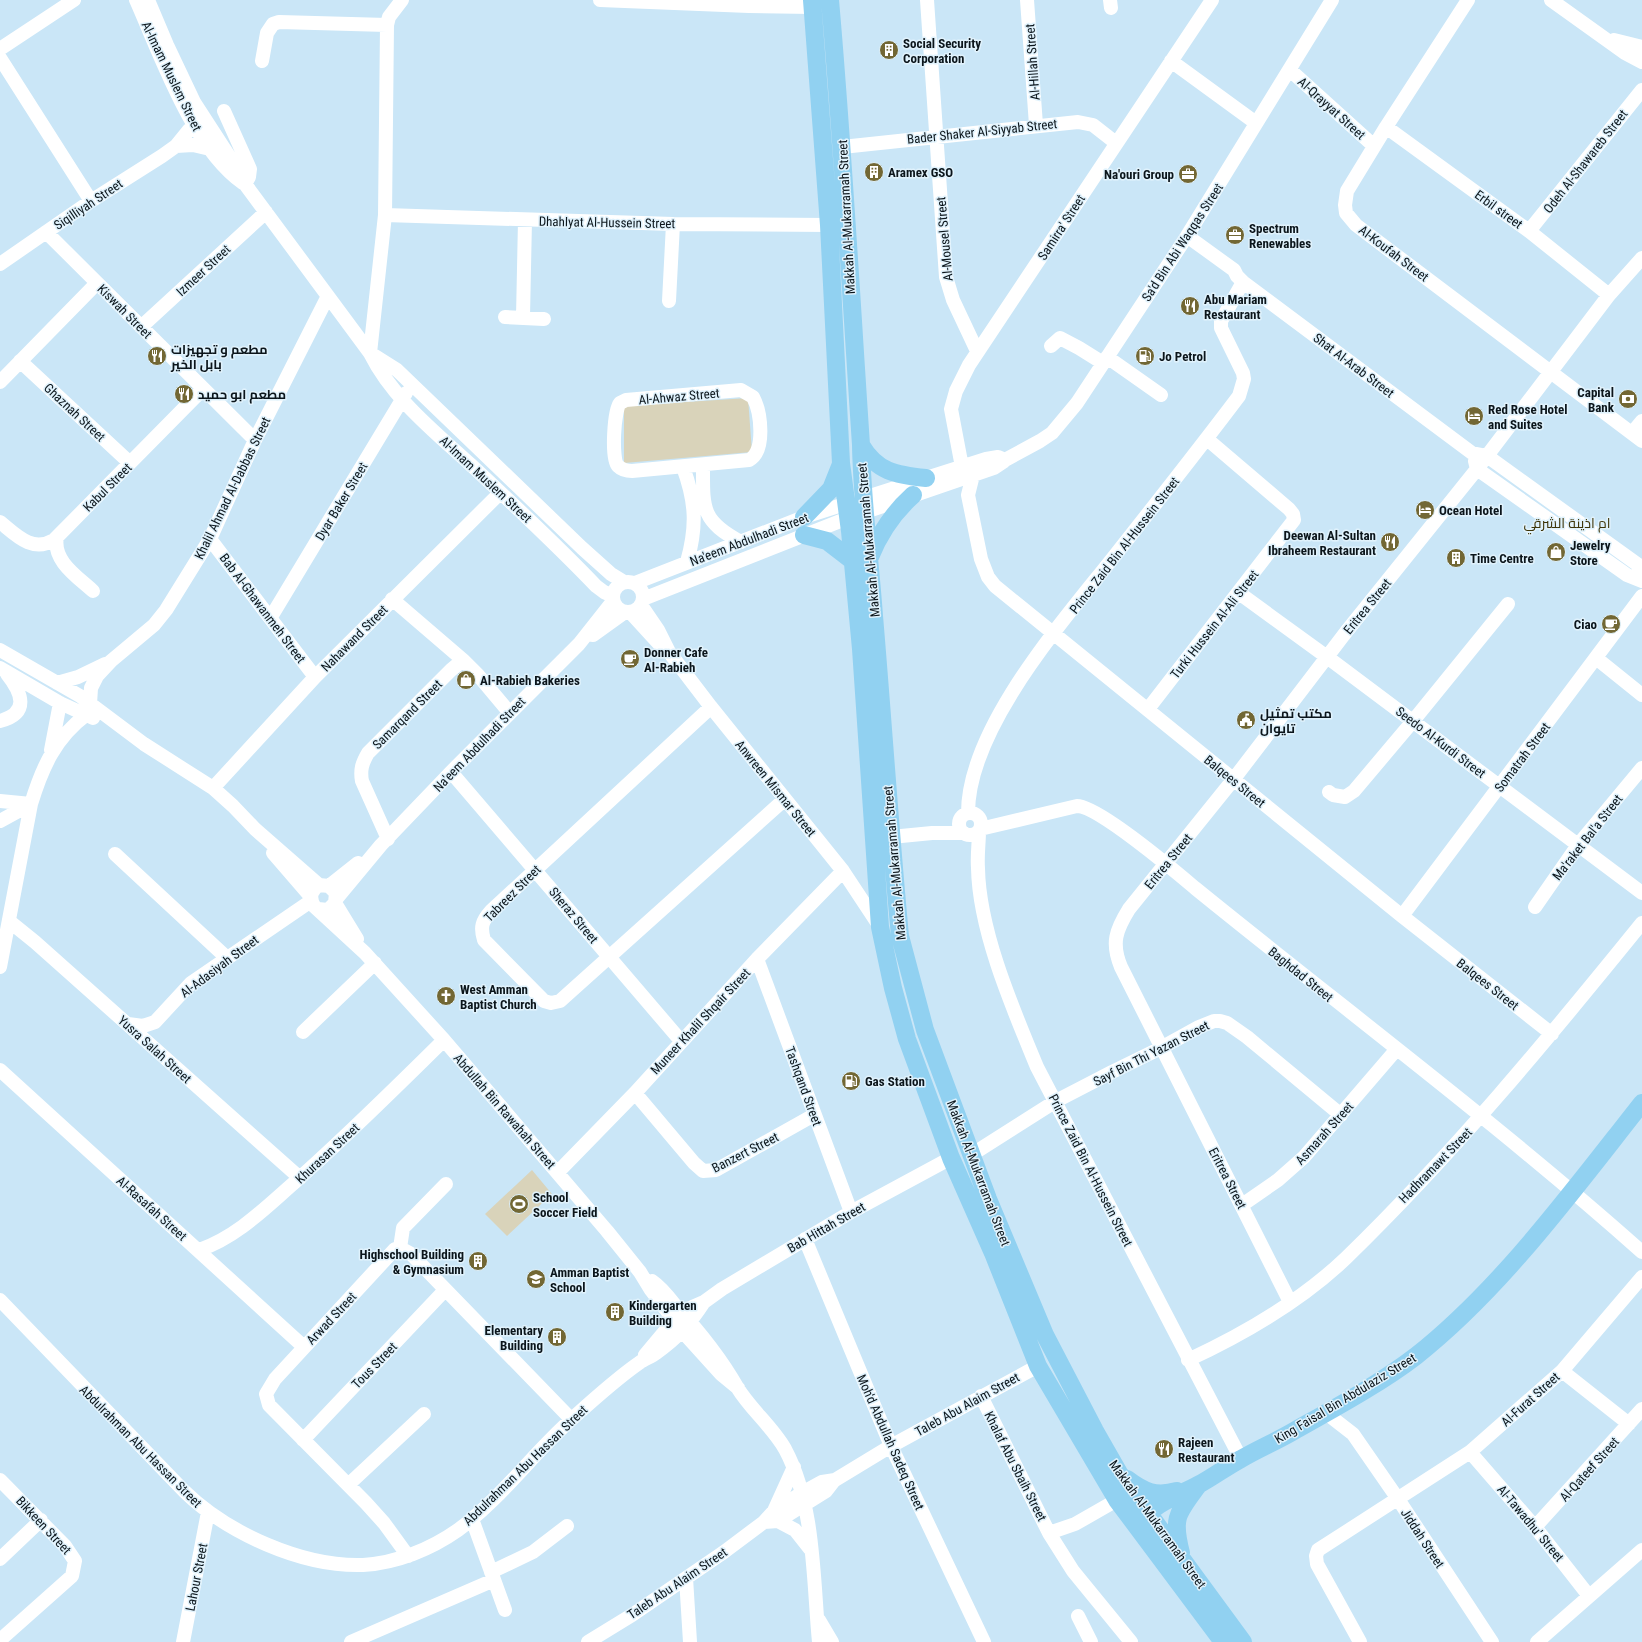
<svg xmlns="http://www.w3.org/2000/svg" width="1642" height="1642" viewBox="0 0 1642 1642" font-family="'Roboto Condensed',Cairo,sans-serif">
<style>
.green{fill:#d9d3ba}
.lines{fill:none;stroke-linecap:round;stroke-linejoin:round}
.minor{stroke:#fff;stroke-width:14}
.major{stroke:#91d1f1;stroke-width:18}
.labels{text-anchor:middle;stroke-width:3;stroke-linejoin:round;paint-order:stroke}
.poi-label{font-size:13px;font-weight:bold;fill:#0b151b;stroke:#e0f2fc;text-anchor:start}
.street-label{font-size:13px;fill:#0b151b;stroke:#e0f2fc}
.neighbourhood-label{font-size:14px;fill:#3d3408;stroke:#e0f2fc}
</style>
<rect width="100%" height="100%" fill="#cae6f7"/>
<!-- green -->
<path class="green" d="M748 398 752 452 624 463V406Z
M532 1170 552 1194 507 1236 485 1214Z"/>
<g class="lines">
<!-- minor -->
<path class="minor" d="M136 0C161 56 192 147 243 183
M148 0 167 45 194 102 240 173 245 184 370 353C393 399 434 431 471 465 514 505 556 544 596 586L604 592 613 596
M600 0 749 6 813 7
M927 0 946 277 953 300 977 351
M1027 0 1036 125
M1110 0 1111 8
M1468 0 1386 127 1347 191 1345 205 1346 213 1356 225 1642 441
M1551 0 1625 53 1642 62
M1614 40 1642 47
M0 49 74 0
M0 58 91 201
M262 61 267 33 273 24 279 22 387 25
M1171 61 1256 123
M1290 70 1374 146
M224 111 250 169 249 177 245 184
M1386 127 1529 231 1609 295
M176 146 193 145 210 149
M842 147 1078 122 1093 125 1116 143
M385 215 673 224 829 225
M1529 231 1642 90
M46 232 255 440
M1187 236 1234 270 1237 276 1243 282 1472 453 1487 456 1637 564 1642 572
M0 264 91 201 162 156 176 146 189 130 205 120
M669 301 673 224
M505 317 544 319
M523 317 525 220
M141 327 266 212
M1051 346 1060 338 1079 348 1103 363
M370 353 385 215 387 25 389 17 402 0
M370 353 397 370 582 548 611 574 624 582
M1107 357 1161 395
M20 361 130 463
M0 382 97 283
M741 390 753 397C761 412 766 451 749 460L632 471C627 471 622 470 618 466 611 459 614 410 620 403L626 400Z
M1632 433 1642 421
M1475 461 1477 469 1627 575 1642 581
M703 466C703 508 701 521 741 542
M683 467C696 502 697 527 687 562
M962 467 951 409 956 391 969 365 1212 0
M973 475 968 495 981 559 988 577 995 586 1402 916 1552 1034
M0 522C16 535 32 553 54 540L203 389
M57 537C52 561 78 577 93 591
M210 539 315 677
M613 597a15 15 0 1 1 30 0a15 15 0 1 1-30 0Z
M635 583 804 517 986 459 998 457 1005 460
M1239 593 1327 657 1642 893
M392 599 463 660
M643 599 848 518 994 468 1003 462 1005 460 1040 441 1052 433 1077 403 1187 236 1332 0
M641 605 658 630 669 652 711 707 843 871 880 927
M630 612 662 647
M271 617 406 393
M593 635 625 612
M0 650 80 696 144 744 213 788 233 806 255 829 319 885
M1596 658 1642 695
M0 668 60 703 93 718
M57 683 78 677 105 664
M90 704 91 688 97 676 111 661 154 625 166 610 210 539 255 440 328 296
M711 707 491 911C482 921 480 927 484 940L544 1001 551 1003 560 1001 785 799
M1148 709 1294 520 1293 514 1289 509 1207 439
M0 721C30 713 22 693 7 674
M51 750 60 703
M451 772 681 1041
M213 788 315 677 500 493
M1329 792 1333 795 1345 797 1354 791 1413 721 1508 604
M0 801 31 804
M959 824a11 11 0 1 1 22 0a11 11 0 1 1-22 0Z
M968 813C968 727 1065 619 1116 554 1158 501 1199 449 1239 396L1244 379 1243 373 1221 328V321L1243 282
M0 821 31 804
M980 829 1077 806C1098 806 1175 871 1195 888 1344 1009 1498 1124 1642 1252
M979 831C979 843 977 855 978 868 979 931 1013 1009 1037 1067L1241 1459
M891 837 932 833H964
M388 839 362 781C360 770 362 763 368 753L451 670 463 660 478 675 509 712
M273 853 311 897
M115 854 227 958
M329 886 358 863
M337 898 381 845 451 772 579 644 613 601
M335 903 357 939
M1535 907 1578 845 1642 768
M318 909 328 910 335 903 336 893 329 886 319 885C311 890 309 897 314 906L365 953 444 1040 607 1231 640 1272 651 1290 683 1332 721 1374 738 1388
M1402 916 1642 596
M9 921 35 942 300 1178
M757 959 851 1212
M0 967 31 804C42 768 55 738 86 715
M128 1024 143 1026 155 1022 191 983 311 901
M303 1032 375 963
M0 1070 304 1347
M635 1093 694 1163 703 1171 716 1170 814 1115
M971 1155 1056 1101 1112 1072 1161 1048 1199 1027 1214 1021H1220L1227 1023 1247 1037 1341 1115
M558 1172 635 1093 757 959 843 871
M1242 1205 1278 1180 1304 1157 1396 1050
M805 1239 891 1446 984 1642
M400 1248 403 1228 446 1184
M199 1250C237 1237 265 1208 295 1182 346 1137 395 1088 444 1040
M652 1281C661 1287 668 1296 675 1305 698 1330 720 1357 737 1387 750 1409 772 1426 785 1449 815 1505 813 1580 819 1642
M0 1300 184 1491C227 1533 302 1567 363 1565 397 1563 431 1549 458 1530 502 1498 533 1453 573 1418 594 1399 616 1379 639 1363 644 1359 651 1357 656 1353 678 1337 689 1325 704 1302
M1290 1302 1121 967C1111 943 1116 930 1129 909L1233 780 1346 632 1477 469 1609 295 1642 258
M645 1355 681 1312 704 1302 722 1289 851 1212 951 1158
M1188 1360C1244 1334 1301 1301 1346 1258 1453 1154 1548 1039 1642 923
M1562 1371 1629 1424
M981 1396 1049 1533 1075 1524 1117 1500
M1326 1413 1353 1434 1398 1499 1492 1642
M303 1440 445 1290
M1470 1452 1535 1527 1589 1596
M0 1480 65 1546 75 1561 72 1576 0 1640
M348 1485 424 1414
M774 1511 794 1467
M472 1519 505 1610
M778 1521 795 1530 810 1549
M764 1522 778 1521 826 1491 833 1482
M1535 1527 1642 1409
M1049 1533 1073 1571 1131 1642
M408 1556 384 1523 366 1503 269 1405 266 1394 275 1379 395 1249 400 1248 411 1254 571 1419
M0 1559 41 1520
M491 1572 533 1552 567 1526
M686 1578 690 1642
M1078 1616 1091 1642
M819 1620 832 1642
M183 1642 208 1512
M351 1642 494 1580
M588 1642 632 1615 724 1552 764 1522 774 1511 802 1493 822 1482 835 1480 891 1446 1038 1366
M1360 1642 1317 1564 1316 1556 1318 1550 1470 1452 1562 1371 1642 1277
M1537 1642 1642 1550"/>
<!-- major -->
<path class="major" d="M812 0 829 225 841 463 850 531 861 649 880 927 893 988 907 1039 951 1158 993 1253 1038 1366 1117 1500 1223 1642
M830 0C843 148 851 296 861 445 862 502 870 559 874 616 883 723 890 830 900 936L925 1030 988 1199 1045 1335 1095 1431 1119 1473 1243 1642
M861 445C877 472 896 475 926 478
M804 517 831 489 841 464
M804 535 827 541 853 561
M870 557C880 532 893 513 913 495
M1127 1479C1144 1492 1156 1497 1177 1491
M1141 1523C1154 1502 1178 1496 1198 1485 1213 1477 1226 1467 1241 1459 1258 1449 1277 1441 1294 1431 1333 1409 1381 1383 1416 1356 1502 1288 1574 1189 1642 1103
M1181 1553C1172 1518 1177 1514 1197 1487"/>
</g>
<!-- icons -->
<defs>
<g id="building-disc" transform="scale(1)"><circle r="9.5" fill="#726734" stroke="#e0f2fc"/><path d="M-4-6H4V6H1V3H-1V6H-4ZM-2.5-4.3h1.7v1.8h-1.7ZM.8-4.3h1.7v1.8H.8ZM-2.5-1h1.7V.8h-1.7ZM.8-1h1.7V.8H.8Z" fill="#fff"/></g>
<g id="office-disc" transform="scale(1)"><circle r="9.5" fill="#726734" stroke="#e0f2fc"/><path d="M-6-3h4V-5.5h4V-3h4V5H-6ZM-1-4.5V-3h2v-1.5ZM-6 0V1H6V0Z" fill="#fff"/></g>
<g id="restaurant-disc" transform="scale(1)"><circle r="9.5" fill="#726734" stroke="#e0f2fc"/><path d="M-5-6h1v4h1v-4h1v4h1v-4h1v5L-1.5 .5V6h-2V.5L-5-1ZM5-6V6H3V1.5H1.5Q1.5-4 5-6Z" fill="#fff"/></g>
<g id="fuel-disc" transform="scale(1)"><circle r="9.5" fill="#726734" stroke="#e0f2fc"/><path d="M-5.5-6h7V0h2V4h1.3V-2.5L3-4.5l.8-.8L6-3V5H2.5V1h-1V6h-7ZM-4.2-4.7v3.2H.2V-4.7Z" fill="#fff"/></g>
<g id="bank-disc" transform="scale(1)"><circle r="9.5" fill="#726734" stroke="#e0f2fc"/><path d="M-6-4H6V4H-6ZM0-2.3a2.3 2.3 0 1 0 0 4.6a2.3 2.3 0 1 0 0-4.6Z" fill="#fff"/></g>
<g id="hotel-disc" transform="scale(1)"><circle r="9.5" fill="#726734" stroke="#e0f2fc"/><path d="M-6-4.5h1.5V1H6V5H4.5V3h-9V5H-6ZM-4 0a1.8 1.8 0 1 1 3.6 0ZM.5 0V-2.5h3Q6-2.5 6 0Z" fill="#fff"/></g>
<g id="shop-disc" transform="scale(1)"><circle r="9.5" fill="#726734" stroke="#e0f2fc"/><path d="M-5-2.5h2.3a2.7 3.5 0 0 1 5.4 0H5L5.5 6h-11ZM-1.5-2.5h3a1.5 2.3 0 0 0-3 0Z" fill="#fff"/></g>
<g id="cafe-disc" transform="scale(1)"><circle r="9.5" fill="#726734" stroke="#e0f2fc"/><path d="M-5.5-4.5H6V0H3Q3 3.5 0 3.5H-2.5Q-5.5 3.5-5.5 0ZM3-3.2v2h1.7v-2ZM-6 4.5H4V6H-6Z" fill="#fff"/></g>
<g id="civic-disc" transform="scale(1)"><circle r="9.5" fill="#726734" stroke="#e0f2fc"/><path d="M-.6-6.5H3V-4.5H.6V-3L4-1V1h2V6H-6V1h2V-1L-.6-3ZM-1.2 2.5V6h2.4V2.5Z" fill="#fff"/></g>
<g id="church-disc" transform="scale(1)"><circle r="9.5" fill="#726734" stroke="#e0f2fc"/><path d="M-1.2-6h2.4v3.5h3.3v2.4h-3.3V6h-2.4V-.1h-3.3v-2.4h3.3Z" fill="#fff"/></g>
<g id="stadium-disc" transform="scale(1)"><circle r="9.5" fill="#726734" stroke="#e0f2fc"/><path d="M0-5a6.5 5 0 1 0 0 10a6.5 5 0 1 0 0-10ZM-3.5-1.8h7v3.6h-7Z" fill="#fff"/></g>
<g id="school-disc" transform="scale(1)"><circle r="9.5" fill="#726734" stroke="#e0f2fc"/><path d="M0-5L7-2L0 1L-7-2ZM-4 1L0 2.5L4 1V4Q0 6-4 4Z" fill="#fff"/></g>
</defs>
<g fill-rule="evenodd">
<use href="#building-disc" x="889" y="50"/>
<use href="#building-disc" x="874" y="172"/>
<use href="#office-disc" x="1188" y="174"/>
<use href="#office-disc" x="1235" y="235"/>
<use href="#restaurant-disc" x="1190" y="306"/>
<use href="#restaurant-disc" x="157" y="356"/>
<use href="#fuel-disc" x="1145" y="356"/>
<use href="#restaurant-disc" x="184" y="394"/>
<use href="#bank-disc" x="1628" y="399"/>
<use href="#hotel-disc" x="1474" y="416"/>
<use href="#hotel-disc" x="1425" y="510"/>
<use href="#restaurant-disc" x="1390" y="542"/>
<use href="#shop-disc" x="1556" y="552"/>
<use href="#building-disc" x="1456" y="558"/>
<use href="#cafe-disc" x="1611" y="624"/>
<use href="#cafe-disc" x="630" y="659"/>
<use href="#shop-disc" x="466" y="680"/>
<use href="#civic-disc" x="1246" y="720"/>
<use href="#church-disc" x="446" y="996"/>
<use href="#fuel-disc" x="851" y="1081"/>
<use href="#stadium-disc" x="519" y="1204"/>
<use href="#building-disc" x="478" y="1261"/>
<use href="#school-disc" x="536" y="1279"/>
<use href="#building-disc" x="615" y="1312"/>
<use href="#building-disc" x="557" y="1337"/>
<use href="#restaurant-disc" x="1164" y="1449"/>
</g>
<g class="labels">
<!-- poi labels -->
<g class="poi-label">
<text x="903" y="48">Social Security<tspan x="903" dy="15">Corporation</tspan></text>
<text x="888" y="177">Aramex GSO</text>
<text x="1174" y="179" text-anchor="end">Na'ouri Group</text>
<text x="1249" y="233">Spectrum<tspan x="1249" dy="15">Renewables</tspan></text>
<text x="1204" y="304">Abu Mariam<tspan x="1204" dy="15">Restaurant</tspan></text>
<text x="171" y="354">مطعم و تجهيزات<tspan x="171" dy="15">بابل الخير</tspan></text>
<text x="1159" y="361">Jo Petrol</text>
<text x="1614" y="397" text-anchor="end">Capital<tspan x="1614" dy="15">Bank</tspan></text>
<text x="198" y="399">مطعم ابو حميد</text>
<text x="1488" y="414">Red Rose Hotel<tspan x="1488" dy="15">and Suites</tspan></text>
<text x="1439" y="515">Ocean Hotel</text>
<text x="1376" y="540" text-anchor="end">Deewan Al-Sultan<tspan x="1376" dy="15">Ibraheem Restaurant</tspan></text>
<text x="1570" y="550">Jewelry<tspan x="1570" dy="15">Store</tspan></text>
<text x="1470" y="563">Time Centre</text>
<text x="1597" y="629" text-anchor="end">Ciao</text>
<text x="644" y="657">Donner Cafe<tspan x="644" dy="15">Al-Rabieh</tspan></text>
<text x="480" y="685">Al-Rabieh Bakeries</text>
<text x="1260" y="718">مكتب تمثيل<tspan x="1260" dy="15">تايوان</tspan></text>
<text x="460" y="994">West Amman<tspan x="460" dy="15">Baptist Church</tspan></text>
<text x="865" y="1086">Gas Station</text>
<text x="533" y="1202">School<tspan x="533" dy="15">Soccer Field</tspan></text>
<text x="464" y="1259" text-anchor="end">Highschool Building<tspan x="464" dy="15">&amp; Gymnasium</tspan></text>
<text x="550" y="1277">Amman Baptist<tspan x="550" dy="15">School</tspan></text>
<text x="629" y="1310">Kindergarten<tspan x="629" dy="15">Building</tspan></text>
<text x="543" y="1335" text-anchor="end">Elementary<tspan x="543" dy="15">Building</tspan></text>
<text x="1178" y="1447">Rajeen<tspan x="1178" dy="15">Restaurant</tspan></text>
</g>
<!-- street labels -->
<g class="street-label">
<text transform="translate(1032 62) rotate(-94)" y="5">Al-Hillah Street</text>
<text transform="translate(172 76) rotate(64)" y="5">Al-Imam Muslem Street</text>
<text transform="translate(1332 108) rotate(42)" y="5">Al-Qrayyat Street</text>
<text transform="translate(982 131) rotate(-6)" y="5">Bader Shaker Al-Siyyab Street</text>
<text transform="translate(1585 161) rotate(-52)" y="5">Odeh Al-Shawareb Street</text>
<text transform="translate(88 204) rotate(-34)" y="5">Siqilliyah Street</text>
<text transform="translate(1499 209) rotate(36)" y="5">Erbil street</text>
<text transform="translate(846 217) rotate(-93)" y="5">Makkah Al-Mukarramah Street</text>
<text transform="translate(607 222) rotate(1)" y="5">DhahIyat Al-Hussein Street</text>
<text transform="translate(1061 227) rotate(-57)" y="5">Samirra' Street</text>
<text transform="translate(944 239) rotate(-95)" y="5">Al-Mousel Street</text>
<text transform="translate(1182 242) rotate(-57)" y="5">Sa'd Bin Abi Waqqas Street</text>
<text transform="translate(1394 253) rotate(37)" y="5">Al-Koufah Street</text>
<text transform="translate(203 270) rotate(-43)" y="5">Izmeer Street</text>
<text transform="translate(125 311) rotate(45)" y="5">Kiswah Street</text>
<text transform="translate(1354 365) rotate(37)" y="5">Shat Al-Arab Street</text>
<text transform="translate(679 396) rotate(-5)" y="5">Al-Ahwaz Street</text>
<text transform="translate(75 412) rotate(43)" y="5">Ghaznah Street</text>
<text transform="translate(486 479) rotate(43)" y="5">Al-Imam Muslem Street</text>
<text transform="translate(107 487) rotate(-45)" y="5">Kabul Street</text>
<text transform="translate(232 488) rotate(-64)" y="5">Khalil Ahmad Al-Dabbas Street</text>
<text transform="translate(341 501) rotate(-59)" y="5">Dyar Baker Street</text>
<text transform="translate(749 539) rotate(-21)" y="5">Na'eem Abdulhadi Street</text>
<text transform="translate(868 540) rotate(-95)" y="5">Makkah Al-Mukarramah Street</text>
<text transform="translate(1124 545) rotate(-52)" y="5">Prince Zaid Bin Al-Hussein Street</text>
<text transform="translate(1367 606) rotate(-51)" y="5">Eritrea Street</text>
<text transform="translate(263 608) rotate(53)" y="5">Bab Al-Ghawanmeh Street</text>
<text transform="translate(1214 624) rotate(-52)" y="5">Turki Hussein Al-Ali Street</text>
<text transform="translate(354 638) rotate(-45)" y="5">Nahawand Street</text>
<text transform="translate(407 714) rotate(-45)" y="5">Samarqand Street</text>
<text transform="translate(1441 742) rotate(37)" y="5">Seedo Al-Kurdi Street</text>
<text transform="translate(479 744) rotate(-46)" y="5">Na'eem Abdulhadi Street</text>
<text transform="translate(1522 757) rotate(-53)" y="5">Somatrah Street</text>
<text transform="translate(1235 781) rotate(39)" y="5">Balqees Street</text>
<text transform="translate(776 788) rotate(51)" y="5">Anwreen Mismar Street</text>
<text transform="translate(1587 837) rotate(-52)" y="5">Ma'raket Bal'a Street</text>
<text transform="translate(1168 861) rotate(-51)" y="5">Eritrea Street</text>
<text transform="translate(894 863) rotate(-95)" y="5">Makkah Al-Mukarramah Street</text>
<text transform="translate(512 893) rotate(-45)" y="5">Tabreez Street</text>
<text transform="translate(574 915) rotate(50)" y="5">Sheraz Street</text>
<text transform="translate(219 966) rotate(-37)" y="5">Al-Adasiyah Street</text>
<text transform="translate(1301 974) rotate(39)" y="5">Baghdad Street</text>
<text transform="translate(1488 984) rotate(38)" y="5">Balqees Street</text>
<text transform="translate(700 1021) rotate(-47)" y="5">Muneer Khalil Shqair Street</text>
<text transform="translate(155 1049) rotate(42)" y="5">Yusra Salah Street</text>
<text transform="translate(1151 1053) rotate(-27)" y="5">Sayf Bin Thi Yazan Street</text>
<text transform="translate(804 1086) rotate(70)" y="5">Tashqand Street</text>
<text transform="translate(505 1111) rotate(49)" y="5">Abdullah Bin Rawahah Street</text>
<text transform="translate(1324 1133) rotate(-48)" y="5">Asmarah Street</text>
<text transform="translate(745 1152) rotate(-27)" y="5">Banzert Street</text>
<text transform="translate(327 1153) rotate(-43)" y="5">Khurasan Street</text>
<text transform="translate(1435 1165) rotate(-46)" y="5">Hadhramawt Street</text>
<text transform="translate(1091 1170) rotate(63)" y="5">Prince Zaid Bin Al-Hussein Street</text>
<text transform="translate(979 1173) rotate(69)" y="5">Makkah Al-Mukarramah Street</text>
<text transform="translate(1228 1178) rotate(63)" y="5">Eritrea Street</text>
<text transform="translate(152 1208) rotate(42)" y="5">Al-Rasafah Street</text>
<text transform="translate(826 1227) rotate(-30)" y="5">Bab Hittah Street</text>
<text transform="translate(331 1318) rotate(-47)" y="5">Arwad Street</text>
<text transform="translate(374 1365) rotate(-46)" y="5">Tous Street</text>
<text transform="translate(1345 1398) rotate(-31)" y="5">King Faisal Bin Abdulaziz Street</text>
<text transform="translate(1530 1399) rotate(-42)" y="5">Al-Furat Street</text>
<text transform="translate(967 1404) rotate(-29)" y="5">Taleb Abu Alaim Street</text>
<text transform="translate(891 1442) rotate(66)" y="5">Moh'd Abdullah Sadeq Street</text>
<text transform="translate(141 1446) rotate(45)" y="5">Abdulrahman Abu Hassan Street</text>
<text transform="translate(525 1465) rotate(-44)" y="5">Abdulrahman Abu Hassan Street</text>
<text transform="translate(1016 1466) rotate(63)" y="5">Khalaf Abu Sbaih Street</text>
<text transform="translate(1589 1469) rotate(-48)" y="5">Al-Qateef Street</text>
<text transform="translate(1531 1523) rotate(50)" y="5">Al-Tawadhu' Street</text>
<text transform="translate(1158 1524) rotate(54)" y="5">Makkah Al-Mukarramah Street</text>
<text transform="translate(44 1525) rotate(47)" y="5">Bikkeen Street</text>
<text transform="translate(1423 1538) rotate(57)" y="5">Jiddah Street</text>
<text transform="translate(196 1577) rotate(-79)" y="5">Lahour Street</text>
<text transform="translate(677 1583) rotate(-34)" y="5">Taleb Abu Alaim Street</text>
</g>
<!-- neighbourhood labels -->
<g class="neighbourhood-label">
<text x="1567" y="528">ام اذينة الشرقي</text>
</g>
</g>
</svg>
